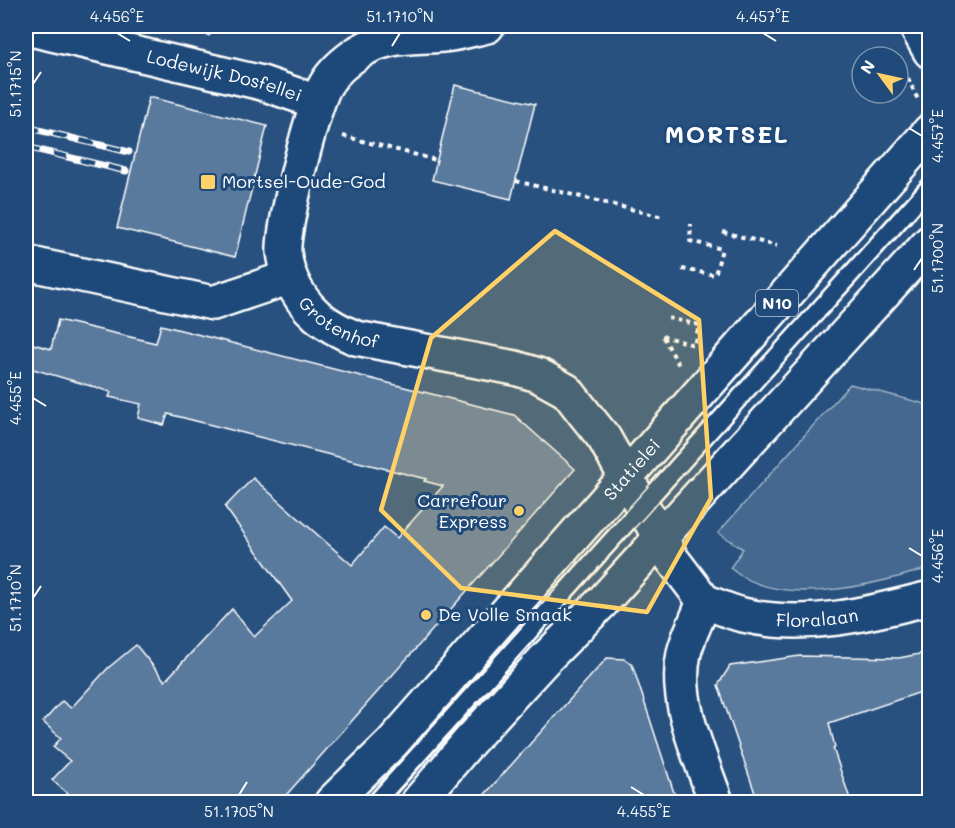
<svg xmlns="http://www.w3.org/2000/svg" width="955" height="828" viewBox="0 0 955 828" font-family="Mali,sans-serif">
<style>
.green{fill:#446890;stroke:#a2b4c8;stroke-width:1.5}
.building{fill:#5a7a9d;stroke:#fff;stroke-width:1.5}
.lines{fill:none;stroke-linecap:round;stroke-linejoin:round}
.service-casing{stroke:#fff;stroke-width:21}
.minor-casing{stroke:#fff;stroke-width:38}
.primary-casing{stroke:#fff;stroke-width:38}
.path{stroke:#fff;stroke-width:4;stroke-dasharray:4.5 4.5;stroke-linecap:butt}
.service{stroke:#1f4a7a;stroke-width:16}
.minor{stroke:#1f4a7a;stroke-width:33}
.primary{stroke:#1f4a7a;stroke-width:33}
.tram{stroke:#fff;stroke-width:1.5}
.rail-casing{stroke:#fff;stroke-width:7}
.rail{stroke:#1f4a7a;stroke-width:4.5;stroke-dasharray:14;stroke-linecap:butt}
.marked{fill:#ffd166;fill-opacity:0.2;stroke:#ffd166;stroke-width:4.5;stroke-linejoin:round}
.ticks{fill:none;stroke:#fff;stroke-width:2}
.poi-dot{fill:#ffd166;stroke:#1f4a7a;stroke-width:2}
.labels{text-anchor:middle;stroke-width:6;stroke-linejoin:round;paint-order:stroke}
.shield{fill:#1f4a7a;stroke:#bcc9d7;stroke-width:1.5}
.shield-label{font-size:16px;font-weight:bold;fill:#fff}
.street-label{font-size:18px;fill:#fff;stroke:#1f4a7a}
.poi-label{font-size:18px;fill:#fff;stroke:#1f4a7a;text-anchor:start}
.district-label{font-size:24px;font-weight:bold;letter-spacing:1.5px;fill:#fff;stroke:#1f4a7a}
.neatline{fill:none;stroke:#fff;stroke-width:2}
.ticks-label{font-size:15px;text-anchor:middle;fill:#fff}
</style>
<rect width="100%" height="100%" fill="#28517f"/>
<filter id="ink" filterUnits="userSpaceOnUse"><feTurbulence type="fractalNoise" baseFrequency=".0167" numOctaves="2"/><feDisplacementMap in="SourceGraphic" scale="12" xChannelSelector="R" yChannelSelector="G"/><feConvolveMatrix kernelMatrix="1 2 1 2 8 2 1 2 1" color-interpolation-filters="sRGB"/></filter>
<g filter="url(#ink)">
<!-- green -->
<path class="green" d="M850 384 929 405V568C874 585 779 610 730 568L743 549 718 533Z"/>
<!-- building -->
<path class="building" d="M455 85 535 104 511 199 432 180Z
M149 97 267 126 235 257 117 228Z
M58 320 156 343 161 325 514 415 575 469 280 802H77L52 780 70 761 53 747 61 738 43 722 62 701 71 708 108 668 136 645 165 681 232 609 254 637 292 601 225 507 253 478 352 565 384 527 397 538 443 486 424 481 426 479 168 414 164 425 138 418 141 404 109 397 111 392 26 367V342L51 349Z
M930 652V689L829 723 835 747 833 748 851 802H758L718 685 730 666 800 656 899 658Z
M607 658 624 659 632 664 677 802H478Z"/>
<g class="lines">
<!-- service casing -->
<g class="service-casing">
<path id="service" d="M376 802 930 186"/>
</g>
<!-- minor casing -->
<g class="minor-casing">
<g id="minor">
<path id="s1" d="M487 26C473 29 458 34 443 35 411 38 388 34 359 52 347 60 333 72 326 84 313 104 282 229 284 252 285 261 288 271 291 279 304 310 326 326 356 338L515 368 538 375 567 391 584 413 604 438 672 559 704 601"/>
<path d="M916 26 930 51"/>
<path id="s2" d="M26 28 262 83 317 102"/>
<path d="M26 263 213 303 290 277"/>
<path id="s3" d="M704 601C717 606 730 612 743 615 807 630 868 614 930 598"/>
<path d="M704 601C698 618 688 636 684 653 673 702 701 757 716 802"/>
</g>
</g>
<!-- primary casing -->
<g class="primary-casing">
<g id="primary">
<path id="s4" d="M332 802 392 743 930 131"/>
<path d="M418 802 467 744 544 660 603 601 930 242"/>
</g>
</g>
<!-- path -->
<path class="path" d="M208 36 211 26
M908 78 919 102
M343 136 436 160
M516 181 663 217
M723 232 777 246
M682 269 715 275 722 249 690 241 691 224
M662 336 694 345 699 325 668 318
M663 337 680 367"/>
<!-- service -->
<use href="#service" class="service"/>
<!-- minor -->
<use href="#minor" class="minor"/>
<!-- primary -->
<use href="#primary" class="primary"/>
<!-- tram -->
<path class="tram" d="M364 802 930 173
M387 802 930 201"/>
<!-- rail casing -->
<g class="rail-casing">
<path id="rail" d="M26 127 129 152
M26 147 126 171"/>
</g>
<!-- rail -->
<use href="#rail" class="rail"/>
</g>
</g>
<!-- marked area -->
<path class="marked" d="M555 231 699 320 711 498 647 612 461 588 381 510 431 338Z"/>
<!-- ticks -->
<path class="ticks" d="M117 33 130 41M763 33 776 41M392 46 400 33M33 84 41 72M909 128 922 136M914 270 922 258M33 398 46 406M909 548 922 556M33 598 41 586M631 787 644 795M239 795 247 782"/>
<!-- markers -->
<g class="poi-dot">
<rect x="200" y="174" width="16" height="16" rx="3"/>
<circle cx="519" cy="511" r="6"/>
<circle cx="426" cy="615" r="6"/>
</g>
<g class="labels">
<!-- shield labels -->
<rect class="shield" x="756" y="290" width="42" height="26" rx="4.5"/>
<g class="shield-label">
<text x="777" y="309">N10</text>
</g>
<!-- street labels -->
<g class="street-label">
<text dy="6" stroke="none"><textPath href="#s2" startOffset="204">Lodewijk Dosfellei</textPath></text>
<text dy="6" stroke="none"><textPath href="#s1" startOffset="448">Grotenhof</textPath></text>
<text dy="6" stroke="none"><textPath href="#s4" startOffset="448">Statielei</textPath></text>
<text dy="6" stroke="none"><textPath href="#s3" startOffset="116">Floralaan</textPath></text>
</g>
<!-- poi labels -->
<g class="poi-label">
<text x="222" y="188">Mortsel-Oude-God</text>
<text x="507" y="507" text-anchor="end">Carrefour<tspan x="507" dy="21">Express</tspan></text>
<text x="438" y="621">De Volle Smaak</text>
</g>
<!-- district labels -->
<g class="district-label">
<text x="727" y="143">MORTSEL</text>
</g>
</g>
<!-- margin -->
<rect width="955" height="828" fill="none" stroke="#1f4a7a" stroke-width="66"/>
<!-- north arrow -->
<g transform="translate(880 75) rotate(303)"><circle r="28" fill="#1f4a7a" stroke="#7992af" stroke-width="1.5"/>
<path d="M0-4.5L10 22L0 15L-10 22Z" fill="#ffd166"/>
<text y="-9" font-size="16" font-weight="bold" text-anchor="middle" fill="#ffffff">N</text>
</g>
<rect x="33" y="33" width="889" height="762" class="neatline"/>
<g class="ticks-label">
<text x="117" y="22">4.456°E</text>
<text x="400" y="22">51.1710°N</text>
<text x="763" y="22">4.457°E</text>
<text transform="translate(16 84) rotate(-90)" y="5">51.1715°N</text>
<text transform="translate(938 136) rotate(-90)" y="5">4.457°E</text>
<text transform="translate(938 258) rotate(-90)" y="5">51.1700°N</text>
<text transform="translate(16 398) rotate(-90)" y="5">4.455°E</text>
<text transform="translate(938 556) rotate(-90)" y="5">4.456°E</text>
<text transform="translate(16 598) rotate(-90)" y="5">51.1710°N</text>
<text x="239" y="817">51.1705°N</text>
<text x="644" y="817">4.455°E</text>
</g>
</svg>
